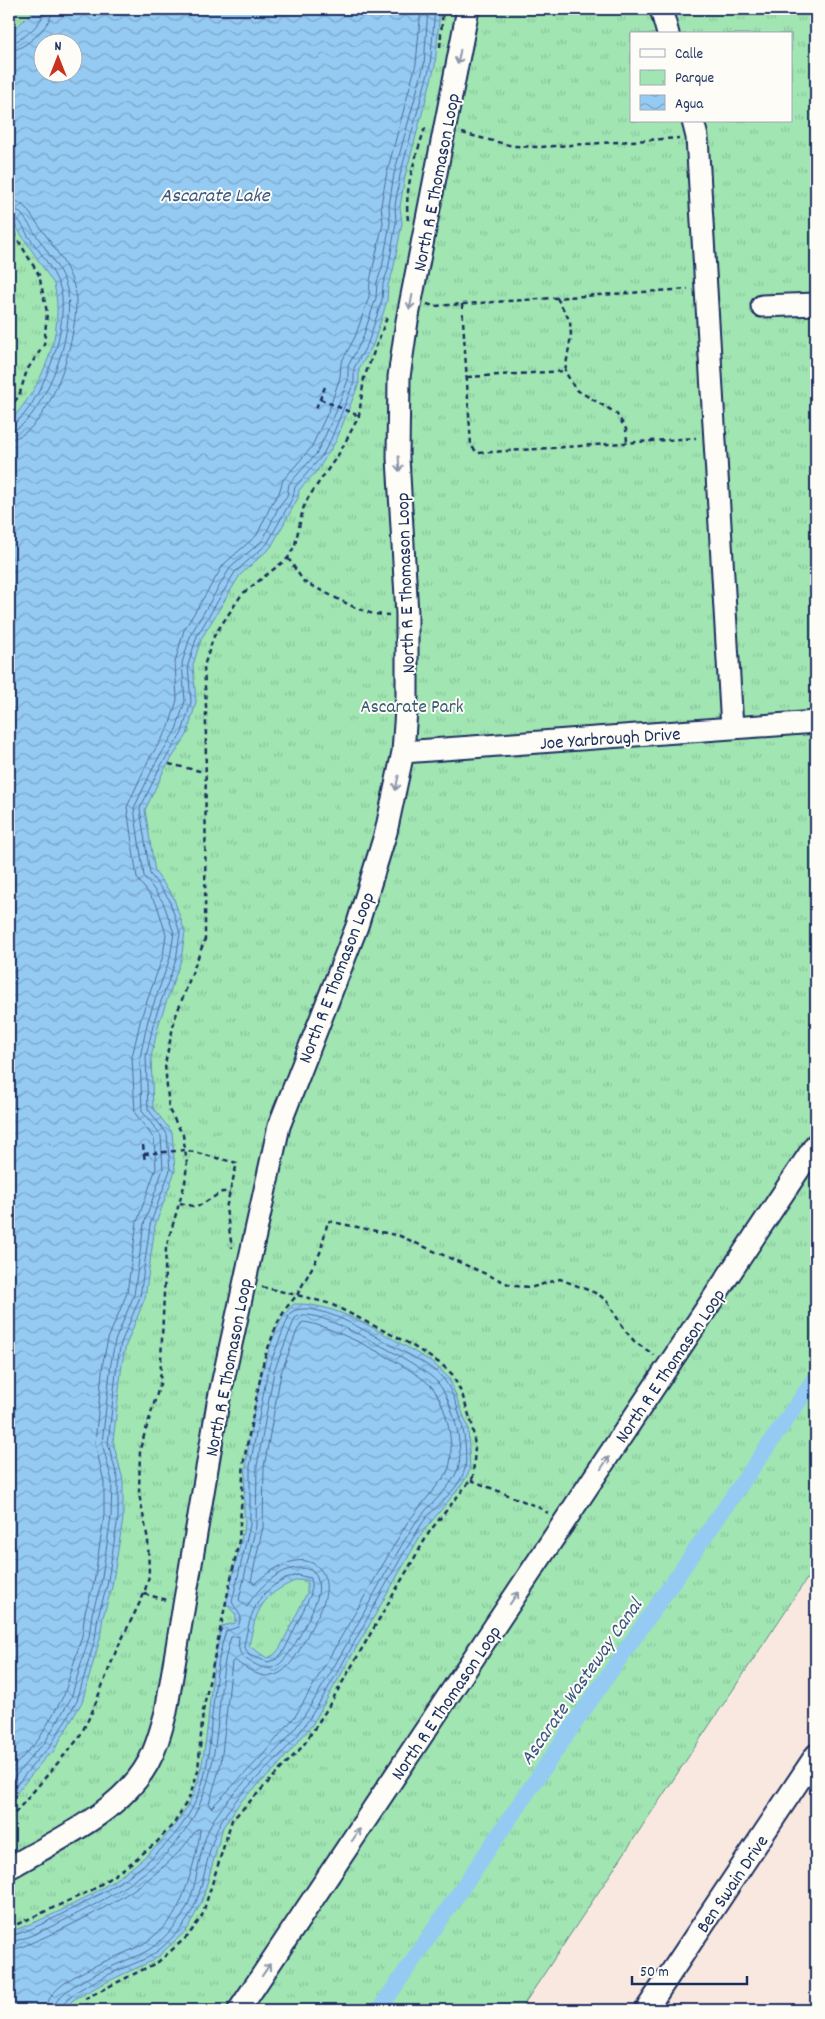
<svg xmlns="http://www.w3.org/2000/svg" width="825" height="2019" viewBox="0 0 825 2019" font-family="Dekko,sans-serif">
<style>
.park{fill:url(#park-tufts);stroke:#5e8a88;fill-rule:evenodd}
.water{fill:url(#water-waves);stroke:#648db7;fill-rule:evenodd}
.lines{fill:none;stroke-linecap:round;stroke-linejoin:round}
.shore{stroke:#4c6d9a;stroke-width:1}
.canal{stroke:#95cbf3;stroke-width:16}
.minor-casing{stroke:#1b2f5e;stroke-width:25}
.path{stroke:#1b2f5e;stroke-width:2.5;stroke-dasharray:5 4;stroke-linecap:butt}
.minor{stroke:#fdfcf7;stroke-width:21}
.oneway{stroke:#8c96aa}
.labels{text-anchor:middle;stroke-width:4;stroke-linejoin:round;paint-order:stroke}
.street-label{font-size:19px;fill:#1b2f5e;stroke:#fdfcf7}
.park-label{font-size:19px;fill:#3c5c73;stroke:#fdfcf7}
.water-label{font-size:20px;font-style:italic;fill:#3a5683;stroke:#fdfcf7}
</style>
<defs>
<pattern id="park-tufts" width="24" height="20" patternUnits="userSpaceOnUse" patternTransform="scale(1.25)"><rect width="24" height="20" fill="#a0e5b2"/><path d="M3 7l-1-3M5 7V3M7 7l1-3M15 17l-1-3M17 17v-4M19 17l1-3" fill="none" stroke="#89c59c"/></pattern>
<pattern id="water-waves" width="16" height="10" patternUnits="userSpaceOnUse" patternTransform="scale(1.25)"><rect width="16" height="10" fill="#95cbf3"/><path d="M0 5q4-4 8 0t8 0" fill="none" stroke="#79a5c8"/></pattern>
</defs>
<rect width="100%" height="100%" fill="#f9e8df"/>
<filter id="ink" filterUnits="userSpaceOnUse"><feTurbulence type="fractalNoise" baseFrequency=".02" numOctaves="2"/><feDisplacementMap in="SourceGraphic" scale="10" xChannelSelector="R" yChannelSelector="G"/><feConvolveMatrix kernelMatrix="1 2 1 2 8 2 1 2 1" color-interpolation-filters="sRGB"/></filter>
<g filter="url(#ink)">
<!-- park -->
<path class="park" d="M9 9H816V1565L520 2010H9ZM631 34H791V121H631ZM42 42H72V72H42Z"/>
<!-- water -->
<path class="water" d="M36 9H440L435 66 405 176 400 207 402 223 393 271 388 285 387 301 373 345 359 369V383L336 441 317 471 299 490 298 498 271 547 240 575 201 639 193 665 196 702 187 735 164 770 145 810 155 872 173 896 185 932 181 960 159 1023 151 1057 153 1108 172 1132 175 1171 155 1226 145 1298 126 1345 122 1364 113 1442 123 1480V1519L112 1587 103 1617 100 1639 82 1702 53 1752 45 1758 9 1802V422C42 388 66 332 54 284L9 216V34ZM42 42H72V72H42Z
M294 1304C340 1302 393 1340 432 1362L449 1378 468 1427 470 1470 463 1483 422 1533 312 1725 275 1769 241 1801 223 1827 202 1901 187 1930 154 1960 102 1984 73 2000 64 2010H9V1932C78 1908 177 1855 198 1780 212 1730 207 1676 222 1626L235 1623 236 1615 226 1604 245 1523C239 1481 260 1330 294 1304ZM297 1580 307 1581V1593L280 1648 274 1655 267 1658 249 1646C256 1610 261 1595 297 1580Z"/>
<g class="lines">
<!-- shore -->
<path class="shore" d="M9 43C21 43 45 21 45 9
M9 51C25 50 52 25 53 9
M9 200 18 202 26 208C42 231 70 264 75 291 82 325 51 437 9 439
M9 207C21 208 28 224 35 233 46 251 65 273 68 294 70 310 67 331 63 347 58 368 33 430 9 431
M9 214C18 215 24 228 28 236 39 250 60 278 62 296 63 311 61 330 57 345 53 363 29 423 9 425
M303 1322C328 1323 414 1368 431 1386 447 1403 457 1453 447 1473L407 1523 296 1715 262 1756 211 1808 209 1804 221 1763 232 1662 235 1660C241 1666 248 1669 255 1673 283 1686 296 1656 307 1636 313 1623 322 1611 325 1597 331 1574 315 1555 291 1562 277 1566 266 1574 255 1583L251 1581 263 1527 264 1467 281 1373 297 1331Z
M297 1575 311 1578V1594L284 1651 277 1659 268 1662 249 1655 244 1646C251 1609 258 1587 297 1575Z
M9 1772 39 1739 64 1695 82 1636 85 1612 94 1583 104 1516V1482L95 1443 103 1362 108 1339 127 1293 137 1222 156 1168 154 1139 135 1113 132 1057 141 1018 163 956 166 934 157 905 137 878 127 807 148 761 169 727 177 700 175 662 184 630 224 564 257 535 272 503 279 493 283 480 311 448 329 410 340 377 341 363 355 337 369 297 370 281 383 223 381 205 387 172 416 64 421 9
M9 1784 36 1751 44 1744 71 1698 89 1637 92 1614 101 1584 111 1517 112 1481 102 1443 111 1363 115 1341 134 1295 144 1224 163 1169 161 1136 142 1111 140 1057 148 1020 170 958 174 933 163 902 144 876 134 808 155 764 176 730 185 701 182 663 191 634 230 568 263 540 279 506 287 496 289 484 317 453 336 412 348 380V366L362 340 376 298 377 282 382 268 390 223 389 206 394 174 424 65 428 9
M9 1794 41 1755 49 1748 77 1701 95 1639 98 1616 107 1586 118 1518V1480L108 1443 117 1364 121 1343 140 1297 150 1225 170 1170 167 1134 148 1109 146 1057 154 1021 176 960 180 933 169 899 150 874 140 809 160 767 182 733 191 702 188 665 197 636 235 572 267 544 293 497 295 487 322 456 331 439 354 382V368L368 343 382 300 383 284 388 270 396 223 395 206 400 175 430 66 435 9
M9 1936C27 1934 73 1908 91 1899 139 1873 188 1836 203 1781 208 1763 210 1743 211 1724 215 1693 216 1661 226 1631L238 1627 241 1617 232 1602 250 1525V1466L268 1369 290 1313C312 1296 374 1336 396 1348 412 1356 428 1364 441 1376 458 1394 469 1444 465 1468 460 1491 433 1506 421 1525 380 1589 349 1659 307 1722 285 1757 250 1779 227 1812 202 1846 209 1895 181 1928 172 1938 161 1950 149 1957 129 1967 64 1989 60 2010
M9 1942C26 1941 75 1915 92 1906 173 1861 207 1824 217 1730 221 1699 221 1667 231 1637L239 1636C238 1650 238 1656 253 1663 262 1668 268 1671 278 1665 290 1659 315 1608 318 1595 319 1587 319 1579 314 1572 289 1557 257 1587 247 1607L239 1600 256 1526 257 1466 274 1371 295 1318C302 1313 310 1315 318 1317 340 1323 425 1366 438 1383 452 1400 465 1448 458 1469 450 1491 426 1506 414 1525 374 1589 343 1657 302 1719 277 1757 238 1781 214 1819 195 1850 201 1892 178 1922 170 1932 158 1944 147 1951 125 1963 56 1984 53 2010
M9 1950C19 1949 28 1944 38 1940 93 1916 163 1881 197 1829H200C199 1849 184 1903 171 1919 163 1928 153 1938 143 1944 119 1958 47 1978 46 2010"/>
<!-- canal -->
<path class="canal" d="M379 2010 572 1727 816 1377"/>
<!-- minor casing -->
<g class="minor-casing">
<path id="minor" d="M661 9 668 34
M693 121 697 137 732 728
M762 306 816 304
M403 752 816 722
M9 1868C55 1841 122 1811 148 1763 157 1747 161 1730 166 1712L218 1403 279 1126 357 926 386 832 403 752 407 696V614L398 458 399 377 407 321 468 9
M239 2010 816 1144
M646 2010 816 1755"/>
</g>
<!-- path -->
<path class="path" d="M440 47 443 9
M462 133 513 146 540 147 679 138
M408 220C404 188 415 159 425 128
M9 225 39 275 47 312 44 345 27 370 19 396 9 408
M557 298 570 321 571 336 565 371 575 389 616 413 626 429 627 442
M427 304 434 306 688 289
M462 304 471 446 478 453 696 438
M467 377 565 371
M320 399 359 416
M316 408 325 387
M288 558 304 582 356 608 373 614 389 615
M169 764 204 772
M143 1145 145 1163
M144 1154 185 1150 237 1163 226 1208 232 1248
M180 1203 197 1207 222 1192H230
M262 1287 297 1295 320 1253 328 1221 400 1236 513 1286 533 1287 560 1279 598 1294 608 1302 623 1328 635 1342 654 1355
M471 1480 538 1507 548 1513
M144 1594 167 1600
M9 1820 79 1738 92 1712 116 1651 144 1594 149 1576 148 1540 139 1494 140 1449 160 1384 166 1248 185 1183 187 1163 183 1135 169 1110 165 1064 175 1018 205 939 206 707 204 666 214 636 242 594 288 558 295 545 303 509 308 498 340 452 359 416 364 378 388 315
M9 1928 92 1890 126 1867 157 1842 175 1822 190 1796 198 1771 203 1711 239 1540 244 1460 264 1359 277 1324 286 1308 297 1295 331 1304 408 1343 441 1364 452 1374 462 1394 472 1424 475 1447 473 1477 430 1531 327 1709 303 1746 232 1820 202 1916 188 1936 158 1962 86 1998 88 2010"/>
<!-- minor -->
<use href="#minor" class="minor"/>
</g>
<!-- one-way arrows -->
<defs><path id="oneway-shaft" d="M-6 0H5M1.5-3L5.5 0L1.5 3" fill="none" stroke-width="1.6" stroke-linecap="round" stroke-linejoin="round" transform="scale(1.25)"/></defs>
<g class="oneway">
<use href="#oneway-shaft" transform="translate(459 57) rotate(101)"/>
<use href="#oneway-shaft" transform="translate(411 302) rotate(101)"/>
<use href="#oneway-shaft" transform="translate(399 464) rotate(87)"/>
<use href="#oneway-shaft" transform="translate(397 783) rotate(102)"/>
<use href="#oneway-shaft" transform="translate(605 1463) rotate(-56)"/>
<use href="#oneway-shaft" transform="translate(514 1598) rotate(-56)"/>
<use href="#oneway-shaft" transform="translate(356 1835) rotate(-56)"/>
<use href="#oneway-shaft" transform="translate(266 1970) rotate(-56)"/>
</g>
</g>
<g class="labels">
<!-- street labels -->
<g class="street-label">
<text transform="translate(435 182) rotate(-79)" y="7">North R E Thomason Loop</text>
<text transform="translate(404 583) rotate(-92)" y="7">North R E Thomason Loop</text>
<text transform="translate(610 737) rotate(-4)" y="7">Joe Yarbrough Drive</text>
<text transform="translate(335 977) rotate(-69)" y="7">North R E Thomason Loop</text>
<text transform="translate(669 1365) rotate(-56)" y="7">North R E Thomason Loop</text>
<text transform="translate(227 1367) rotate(-79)" y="7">North R E Thomason Loop</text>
<text transform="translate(445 1702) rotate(-56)" y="7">North R E Thomason Loop</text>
<text transform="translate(731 1883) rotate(-56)" y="7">Ben Swain Drive</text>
</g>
<!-- park labels -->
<g class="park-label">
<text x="412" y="712">Ascarate Park</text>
</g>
<!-- water labels -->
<g class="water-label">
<text x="215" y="201">Ascarate Lake</text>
<text transform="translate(580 1681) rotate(-55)" y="7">Ascarate Wasteway Canal</text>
</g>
</g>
<!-- margin -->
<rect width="825" height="2019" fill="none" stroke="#fdfcf7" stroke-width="30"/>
<rect x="15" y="15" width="795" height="1989" fill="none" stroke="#1b2f5e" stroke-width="2" filter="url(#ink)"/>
<!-- legend -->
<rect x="630" y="32" width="162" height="90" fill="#fdfcf7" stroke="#a3aaba"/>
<rect x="640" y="49" width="25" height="8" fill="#fdfcf7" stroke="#a3aaba"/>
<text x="675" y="58" font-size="15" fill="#1b2f5e">Calle</text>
<rect x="640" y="70" width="25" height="15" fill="url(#park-tufts)" stroke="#a3aaba"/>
<text x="675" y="82" font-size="15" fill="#1b2f5e">Parque</text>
<rect x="640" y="95" width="25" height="15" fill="url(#water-waves)" stroke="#a3aaba"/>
<text x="675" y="108" font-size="15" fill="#1b2f5e">Agua</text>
<!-- north arrow -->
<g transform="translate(58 58)"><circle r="24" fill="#fdfcf7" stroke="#a3aaba"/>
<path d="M0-4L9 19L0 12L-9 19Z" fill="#c8321e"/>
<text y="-8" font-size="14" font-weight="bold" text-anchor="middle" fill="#1b2f5e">N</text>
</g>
<!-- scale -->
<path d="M632 1976v8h115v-8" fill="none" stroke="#1b2f5e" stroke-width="2.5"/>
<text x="640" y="1976" font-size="15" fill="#1b2f5e" stroke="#fdfcf7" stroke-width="4" paint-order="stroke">50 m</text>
</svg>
